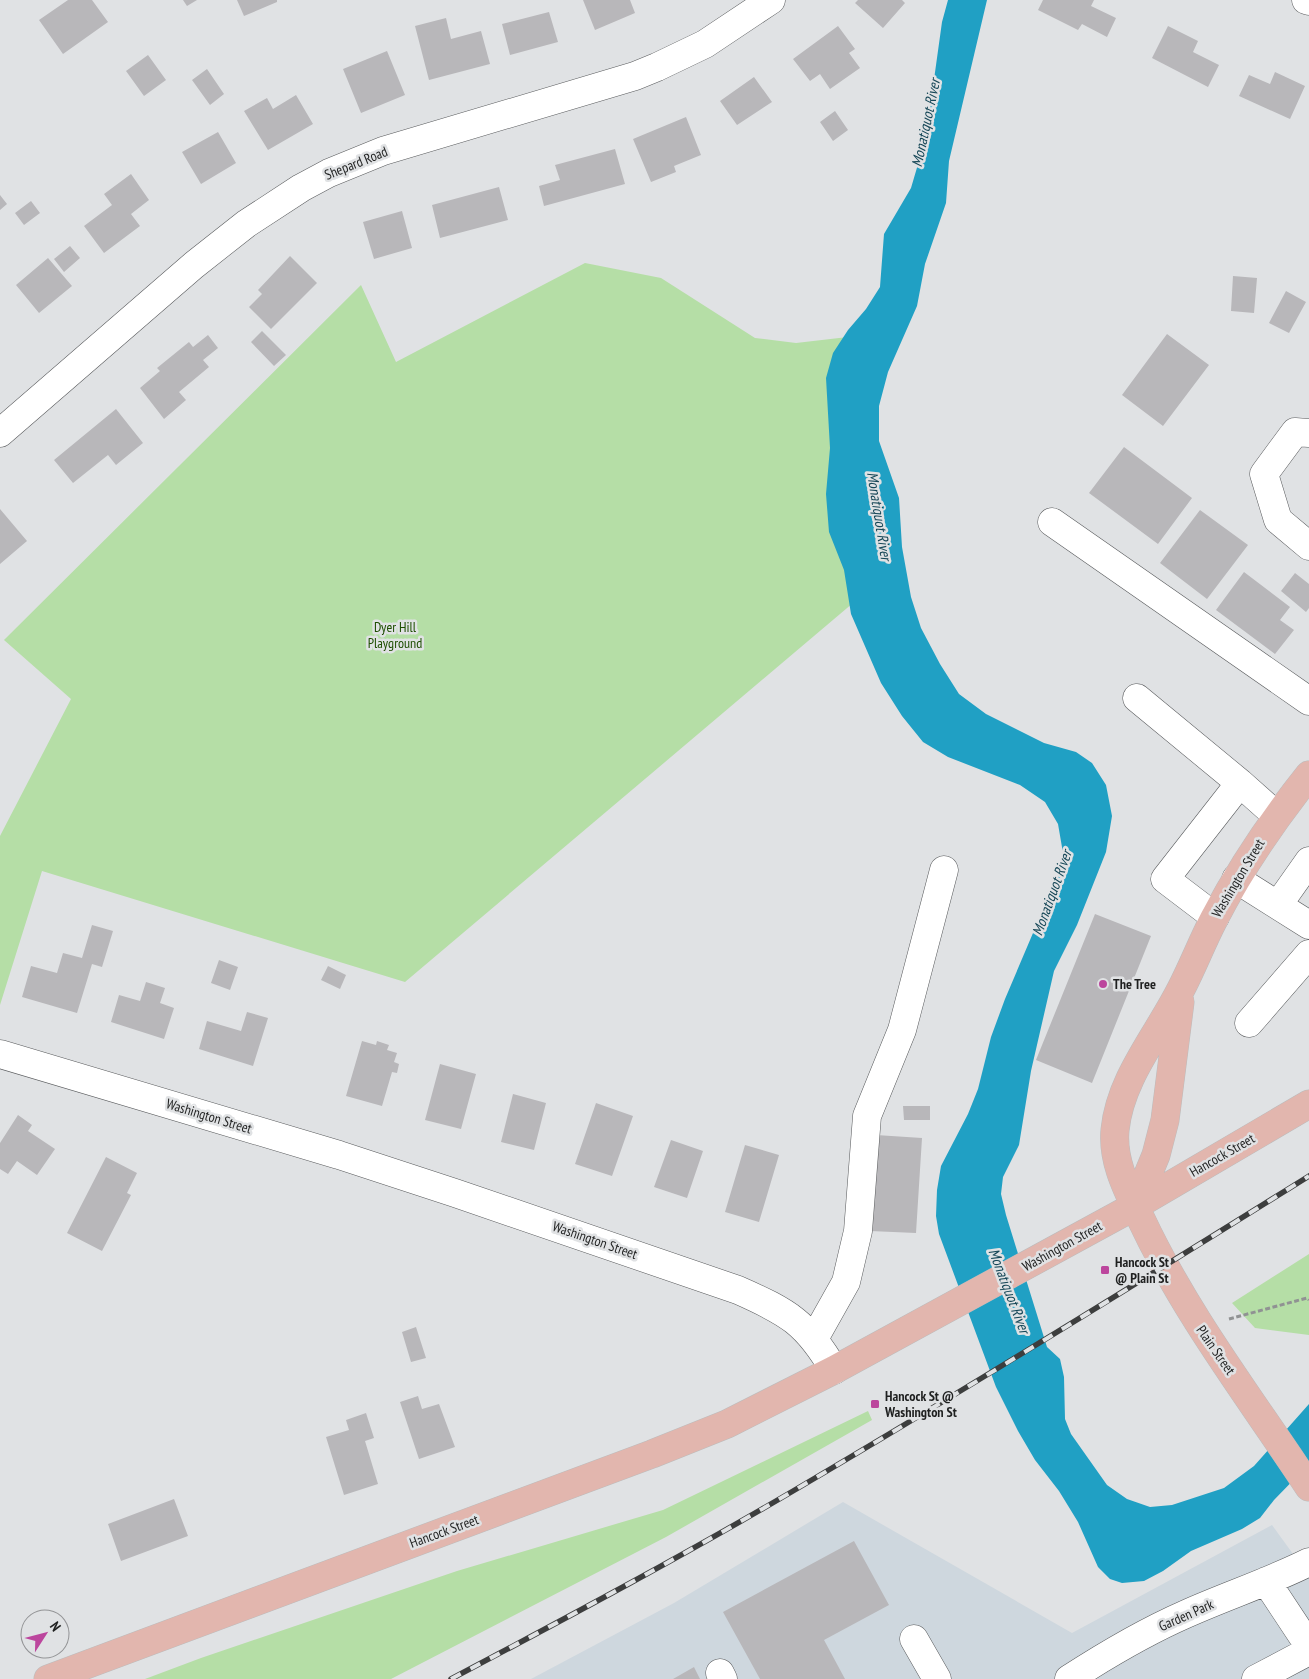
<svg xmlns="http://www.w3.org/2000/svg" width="1309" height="1679" viewBox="0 0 1309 1679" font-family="'PT Sans Narrow',sans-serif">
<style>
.built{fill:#ced7de}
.green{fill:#b5dea6}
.water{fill:#20a0c4}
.building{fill:#b8b7ba}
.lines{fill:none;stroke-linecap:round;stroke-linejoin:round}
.minor-casing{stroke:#595b5d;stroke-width:29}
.major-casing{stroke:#bcbcbc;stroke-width:29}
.path{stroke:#909293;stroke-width:3;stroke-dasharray:5 2.5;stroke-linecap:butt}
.minor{stroke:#fff;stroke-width:28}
.major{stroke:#e2b6ae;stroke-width:28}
.rail-casing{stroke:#3d3e3e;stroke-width:5.5}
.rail{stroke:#e0e2e4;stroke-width:4;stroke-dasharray:11;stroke-linecap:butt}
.poi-dot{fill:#bc469d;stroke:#e0e2e4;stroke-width:2}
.labels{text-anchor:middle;stroke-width:5;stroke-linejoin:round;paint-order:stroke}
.street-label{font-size:14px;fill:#1f2020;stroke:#e0e2e4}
.park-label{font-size:14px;fill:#1d4e00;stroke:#e0e2e4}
.poi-label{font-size:14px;font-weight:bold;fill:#1f2020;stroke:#e0e2e4;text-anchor:start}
.water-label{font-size:15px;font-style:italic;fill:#164757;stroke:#e0e2e4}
</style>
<rect width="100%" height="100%" fill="#e0e2e4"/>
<!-- built -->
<path class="built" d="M843 1502 1072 1633 1272 1525 1309 1576V1679H531L674 1603Z"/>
<!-- green -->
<path class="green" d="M585 263 661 278 755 338 796 343 865 335 866 592 405 982 42 871 0 1005V836L71 699 4 640 361 285 396 362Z
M1309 1254V1335L1255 1328 1232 1303Z
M868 1411 872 1420 666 1537 391 1679H145L201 1658 457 1571 663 1510Z"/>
<!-- water -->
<path class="water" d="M948 0H987L949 161 946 203 925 264 917 306 888 372 879 406V441L899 498 902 547 911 597 921 628 940 664 959 694 986 714 1044 743 1076 752 1092 763 1106 785 1112 816 1106 852 1077 925 1054 971 1031 1071 1019 1145 1003 1177 1001 1194 1006 1215 1047 1347 1060 1359 1064 1377 1065 1419 1071 1434 1107 1485 1127 1499 1150 1507 1172 1505 1224 1488 1254 1466 1309 1404V1464L1274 1500 1260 1518 1242 1529 1191 1551 1163 1571 1144 1581 1122 1583 1110 1579 1098 1567 1078 1522 1059 1491 1035 1460 1018 1431 996 1387 939 1234 936 1216 937 1190 941 1166 968 1114 978 1089 991 1037 1005 999 1053 886 1063 853 1058 824 1045 802 1020 785 948 757 923 742 902 716 881 683 851 614 844 570 829 532 826 494 830 448 826 378 833 353 848 330 866 309 880 287 884 234 911 188 926 137 942 22Z"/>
<!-- building -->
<path class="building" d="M68 0H92L108 22 63 54 39 20Z
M183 0H197L187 6Z
M237 0H277V2L244 16Z
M583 0H630L635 13 595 30Z
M858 0H902L905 3 883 28 855 3Z
M1043 0H1094L1091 6 1116 18 1107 37 1082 24 1078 30 1038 10Z
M549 12 558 42 510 55 502 24Z
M446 18 451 39 481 31 490 64 429 80 415 26Z
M838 26 855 49 849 53 860 68 830 89 820 74 810 81 793 59Z
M1168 26 1198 41 1193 52 1219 65 1208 87 1152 58Z
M387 51 405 95 361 113 343 69Z
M148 55 166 80 144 96 126 71Z
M207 69 224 94 210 105 192 80Z
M1275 72 1305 86 1290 119 1239 96 1249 75 1270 84Z
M754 77 772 102 737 125 720 101Z
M296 95 313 124 268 150 244 111 267 98 273 109Z
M835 111 848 130 833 141 820 122Z
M686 117 701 155 674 166 676 172 651 182 633 139Z
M218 132 236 163 201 184 182 152Z
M615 149 625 184 544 206 539 186 560 180 555 165Z
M131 174 149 200 131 214 140 226 104 253 84 226 112 205 104 194Z
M499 187 508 220 440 238 432 205Z
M0 195 7 204 0 210Z
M31 201 40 213 24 225 15 213Z
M402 211 412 248 374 259 363 222Z
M70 246 80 258 64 272 54 259Z
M290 256 317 283 271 329 249 307 262 294 258 290Z
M48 258 72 286 39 313 16 285Z
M1233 276 1257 278 1254 313 1231 311Z
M1286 291 1306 302 1289 333 1269 323Z
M262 331 286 355 274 366 251 342Z
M1167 334 1209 365 1163 426 1122 395Z
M208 335 218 348 203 360 209 367 179 392 186 400 164 419 140 388 160 371 157 368 189 342 193 347Z
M116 409 143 443 116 465 108 455 73 483 54 460Z
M1124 447 1192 498 1158 544 1089 493Z
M0 509 27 541 0 564Z
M1200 510 1248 545 1207 599 1160 563Z
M1244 572 1290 607 1280 620 1294 630 1275 654 1216 610Z
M1295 573 1309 584V608L1306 612 1281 591Z
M1095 914 1151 936 1092 1083 1036 1060Z
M92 925 113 931 102 967 92 964 77 1013 22 997 31 966 57 973 63 953 82 958Z
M219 960 238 967 230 990 211 983Z
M328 966 346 975 340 989 321 980Z
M146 982 165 988 160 1003 174 1008 164 1039 111 1022 119 995 140 1001Z
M247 1012 268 1018 253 1066 199 1049 207 1021 241 1031Z
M362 1041 376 1045 377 1041 389 1045 387 1050 397 1053 394 1062 399 1064 397 1073 392 1072 382 1106 346 1096Z
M440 1064 476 1074 461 1129 425 1120Z
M513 1094 546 1103 534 1150 501 1142Z
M596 1103 633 1116 612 1176 575 1164Z
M903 1106H930V1120H904Z
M18 1115 32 1125 28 1131 55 1149 37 1175 17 1161 8 1174 0 1169V1143Z
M876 1135 922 1138 916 1233 870 1231Z
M671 1140 703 1151 687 1198 654 1187Z
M745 1145 779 1155 759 1222 725 1212Z
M106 1157 137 1173 127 1193 131 1195 102 1251 67 1233Z
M416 1327 426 1358 411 1362 402 1332Z
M418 1396 422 1409 439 1404 455 1447 419 1459 400 1402Z
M366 1413 374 1438 365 1441 378 1484 344 1495 326 1437 349 1430 346 1420Z
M174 1499 188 1536 121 1561 108 1524Z
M854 1541 889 1605 824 1640 845 1679H760L723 1612Z
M694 1667 700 1679H673Z"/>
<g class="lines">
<!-- minor casing -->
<g class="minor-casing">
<path id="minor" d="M1306 0 1309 1
M0 433 194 265 246 224 301 188 329 173 383 151 635 76 657 67 705 44 771 0
M1309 433 1295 432 1264 474 1278 520 1309 546
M1052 522 1309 701
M1137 698 1240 783 1165 879 1215 917
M1240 783 1277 816
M1236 879 1309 925
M1278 905 1309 861
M1249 1023 1309 954
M0 1054 339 1155 455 1193 738 1290C788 1312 807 1323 834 1370
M814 1339 846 1282 858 1231 867 1116 902 1030 944 870
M1266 1581 1309 1646
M914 1639 937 1679
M720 1673 723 1679
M1069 1679C1106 1655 1145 1632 1186 1614 1226 1596 1269 1582 1309 1562
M1256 1679 1309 1651"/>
</g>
<!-- major casing -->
<g class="major-casing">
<path id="major" d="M1309 775C1273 820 1241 867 1214 919 1202 942 1193 966 1181 989 1158 1035 1120 1078 1115 1130 1112 1162 1128 1191 1141 1219 1186 1315 1251 1399 1309 1487
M1135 1206 1156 1155 1165 1120 1180 1002
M48 1679 652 1454 727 1424 834 1370 1135 1206 1309 1104"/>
</g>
<!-- path -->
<path class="path" d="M1229 1319 1307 1298 1309 1300"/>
<!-- minor -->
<use href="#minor" class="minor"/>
<!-- major -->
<use href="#major" class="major"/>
<!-- rail casing -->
<g class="rail-casing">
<path id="rail" d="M451 1679C572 1615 692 1551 810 1481 978 1382 1144 1279 1309 1176"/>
</g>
<!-- rail -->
<use href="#rail" class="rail"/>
</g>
<!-- markers -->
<g class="poi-dot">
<circle cx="1103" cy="984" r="5"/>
<rect x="1100" y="1265" width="10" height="10" rx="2.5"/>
<rect x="870" y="1399" width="10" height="10" rx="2.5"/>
</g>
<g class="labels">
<!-- street labels -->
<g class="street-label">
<text transform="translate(356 163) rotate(-22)" y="5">Shepard Road</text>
<text transform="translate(1238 878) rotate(-59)" y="5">Washington Street</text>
<text transform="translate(209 1116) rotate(17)" y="5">Washington Street</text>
<text transform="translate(1222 1155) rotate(-30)" y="5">Hancock Street</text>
<text transform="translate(595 1240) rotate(19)" y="5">Washington Street</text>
<text transform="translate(1062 1246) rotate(-29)" y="5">Washington Street</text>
<text transform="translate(1216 1350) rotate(55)" y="5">Plain Street</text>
<text transform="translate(444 1531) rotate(-20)" y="5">Hancock Street</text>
<text transform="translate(1186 1615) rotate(-24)" y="5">Garden Park</text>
</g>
<!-- park labels -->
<g class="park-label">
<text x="395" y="632">Dyer Hill<tspan x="395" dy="16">Playground</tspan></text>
</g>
<!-- poi labels -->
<g class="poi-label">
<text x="1113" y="989">The Tree</text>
<text x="1115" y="1267">Hancock St<tspan x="1115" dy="16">@ Plain St</tspan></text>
<text x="885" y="1401">Hancock St @<tspan x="885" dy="16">Washington St</tspan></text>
</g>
<!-- water labels -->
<g class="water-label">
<text transform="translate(926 123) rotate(-78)" y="5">Monatiquot River</text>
<text transform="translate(879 516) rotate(81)" y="5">Monatiquot River</text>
<text transform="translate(1052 893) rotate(-70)" y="5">Monatiquot River</text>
<text transform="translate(1009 1291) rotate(69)" y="5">Monatiquot River</text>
</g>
</g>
<!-- north arrow -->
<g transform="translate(45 1634) rotate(54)"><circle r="24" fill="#e0e2e4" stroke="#939496"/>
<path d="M0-4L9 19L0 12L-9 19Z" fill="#bc469d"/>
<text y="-8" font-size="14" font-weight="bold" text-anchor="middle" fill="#1f2020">N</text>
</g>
</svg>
